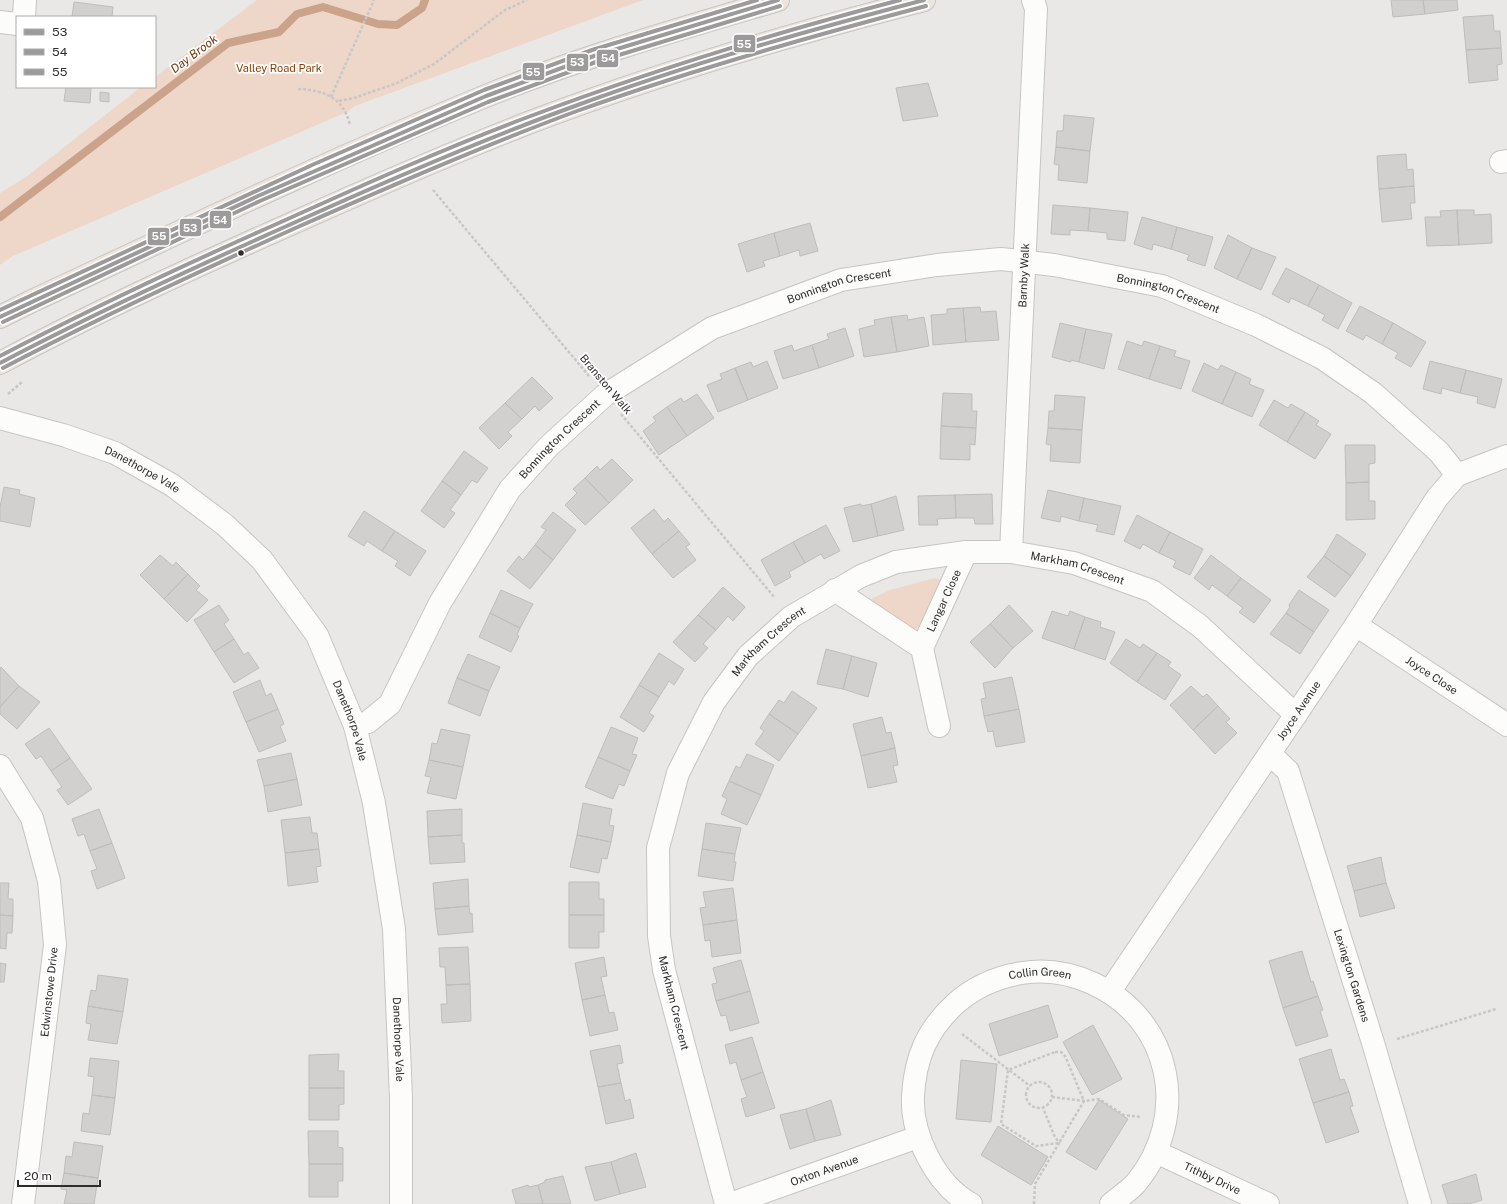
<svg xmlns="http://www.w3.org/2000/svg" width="1507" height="1204" viewBox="0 0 1507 1204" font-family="'Public Sans',sans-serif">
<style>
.green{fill:#eed6c8}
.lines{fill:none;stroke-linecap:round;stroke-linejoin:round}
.stream{stroke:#cba28a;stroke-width:8}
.building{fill:#d2d0cf;stroke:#bfbdbb}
.minor-casing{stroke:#c7c5c3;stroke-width:24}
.highway-casing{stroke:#c6c5c4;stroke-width:24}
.path{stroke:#c8c7c6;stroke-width:2.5;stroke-dasharray:3 2;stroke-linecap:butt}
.minor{stroke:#fcfcfb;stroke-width:22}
.highway{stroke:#ede4de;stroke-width:22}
.bus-1-casing{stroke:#fff;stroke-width:7}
.bus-2-casing{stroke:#fff;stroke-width:7}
.bus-3-casing{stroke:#fff;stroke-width:7}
.bus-1{stroke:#9c9a9a;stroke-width:4}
.bus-2{stroke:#9c9a9a;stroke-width:4}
.bus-3{stroke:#9c9a9a;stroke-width:4}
.bus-dot{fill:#2d2c2b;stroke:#fff;stroke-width:1.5}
.labels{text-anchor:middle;stroke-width:3.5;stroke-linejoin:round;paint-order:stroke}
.park-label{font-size:11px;fill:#873f06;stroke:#fff}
.street-label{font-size:11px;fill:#2d2c2b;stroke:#fff}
.water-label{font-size:12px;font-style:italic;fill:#6f3812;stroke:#fff}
.line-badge{stroke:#fff;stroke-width:1.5}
.badge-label{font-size:11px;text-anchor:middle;font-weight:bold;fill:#fff}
</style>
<rect width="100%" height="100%" fill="#eae8e6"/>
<!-- green -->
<path class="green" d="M257 0H643L355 106 347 112 13 256 0 265V193L26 177 141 87H155V77Z
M935 578 943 581 919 627 911 631 867 601 890 590Z"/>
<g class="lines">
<!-- stream -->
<path class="stream" d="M0 217 228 43 279 32 297 14 323 7 378 24 397 25 422 8 425 0"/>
</g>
<!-- building -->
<path class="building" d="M1391 0H1423L1425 14 1393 17Z
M1423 0H1457L1458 10 1425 14Z
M74 2 113 7 112 17H72Z
M1493 15 1494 31H1500L1501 48 1466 50 1463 17Z
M1501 48 1502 64 1497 65 1498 80 1469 83 1466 50Z
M928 83 938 116 903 121 896 88Z
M66 87H91L90 103 64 101Z
M100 92 109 93V102L100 101Z
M1064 115 1094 118 1090 151 1056 147 1057 131H1063Z
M1056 147 1090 151 1087 183 1058 180 1059 165 1054 164Z
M1406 154 1407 170 1413 169 1414 186 1379 189 1377 156Z
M1414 186 1415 203H1410L1412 219 1382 222 1379 189Z
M1053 205 1090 208 1088 231 1070 230V235L1051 234Z
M1090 208 1128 212 1125 241 1107 239V233L1088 231Z
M1457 210H1474V215L1491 214 1492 243 1459 245Z
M1457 210 1459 245 1427 246 1425 217H1441L1440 211Z
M1142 217 1177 227 1171 249 1153 244 1152 250 1134 244Z
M810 223 818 251 800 256 799 250 780 256 774 233Z
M1177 227 1213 237 1205 266 1187 260 1189 255 1171 249Z
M774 233 780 256 763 261 765 266 747 272 738 244Z
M1228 235 1252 248 1237 279 1214 268Z
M1252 248 1276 257 1261 290 1237 279Z
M1286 268 1319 285 1308 306 1291 298 1289 303 1272 294Z
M1319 285 1352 303 1338 329 1322 320 1325 315 1308 306Z
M1360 306 1393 323 1382 344 1366 335 1363 340 1346 331Z
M980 307 981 312 996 311 999 340 966 342 963 308Z
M963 308 966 342 933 345 931 315 947 314V309Z
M907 315 908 320 924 317 929 346 897 352 891 317Z
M891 317 897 352 864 357 859 329 875 325 874 320Z
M1060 323 1086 329 1079 362 1071 360V362L1052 357Z
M1393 323 1426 342 1411 367 1395 358 1398 353 1382 344Z
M845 328 854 356 819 368 812 345 829 339 827 334Z
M1086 329 1112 334 1104 369 1079 362Z
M1127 341 1142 346 1144 341 1160 346 1149 379 1118 369Z
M792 345 794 351 812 345 819 368 783 379 774 351Z
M1160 346 1176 351 1174 356 1190 361 1181 389 1149 379Z
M767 361 778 388 748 400 735 368 751 362 753 367Z
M1430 361 1466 370 1460 393 1442 388 1441 394 1423 389Z
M1204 363 1218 370 1221 365 1236 372 1222 404 1192 391Z
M735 368 748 400 718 412 707 385 722 379 720 374Z
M1466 370 1502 379 1495 408 1477 403 1478 397 1460 393Z
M1236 372 1251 379 1249 384 1264 390 1252 417 1222 404Z
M532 377 553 398 539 411 535 406 522 419 505 403Z
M943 393 972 394V411H977L976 428 941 426Z
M697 394 714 418 687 436 667 407 681 398 684 402Z
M1055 395 1085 397 1082 430 1048 428 1049 411H1054Z
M1274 400 1288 408 1291 404 1305 412 1287 442 1259 425Z
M505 403 522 419 508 432 512 436 499 449 479 428Z
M667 407 687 436 659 455 643 431 656 421 653 417Z
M1305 412 1319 421 1316 425 1331 434 1315 459 1287 442Z
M941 426 976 428 975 445 970 444V460L940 459Z
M1048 428 1082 430 1080 463 1050 461 1051 445 1046 444Z
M1345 445H1375V463L1369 464V482L1346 483Z
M464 451 488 468 477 483 472 480 461 495 442 481Z
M612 459 633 480 609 503 585 478 597 466 600 470Z
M585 478 609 503 585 525 565 505 577 493 573 489Z
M442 481 461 495 450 510 455 513 444 528 421 511Z
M1369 482V501H1375V519L1346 520V483Z
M4 487 20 490 19 494 35 498 30 527 0 521V507Z
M1048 490 1084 498 1079 521 1061 516 1060 522 1041 518Z
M992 494 993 524H975L974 518H956L955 495Z
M955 495 956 518 937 519 938 525H919L918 496Z
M896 496 904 530 878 536 871 504Z
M1084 498 1121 506 1114 535 1096 531 1098 525 1079 521Z
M861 504V506L871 504 878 536 853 542 844 508Z
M654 509 664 522 668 518 679 531 652 554 631 528Z
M364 511 395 531 382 551 367 541 364 546 348 536Z
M553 512 576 530 553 560 535 545 546 530 541 527Z
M1137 515 1170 532 1159 553 1143 544 1140 549 1124 541Z
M826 525 840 551 824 559 821 554 805 563 793 542Z
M395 531 426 551 410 576 395 566 398 561 382 551Z
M679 531 690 544 686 547 696 560 673 578 652 554Z
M1170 532 1203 549 1190 575 1173 567 1176 561 1159 553Z
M1337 534 1366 554 1351 576 1324 556Z
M793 542 805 563 789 572 791 577 775 586 761 560Z
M535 545 553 560 530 589 507 571 519 556 523 560Z
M160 555 173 566 176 562 188 574 164 599 140 575Z
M1211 555 1241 578 1227 596 1212 585 1209 590 1194 578Z
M1324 556 1351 576 1335 597 1307 577Z
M188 574 200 586 196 590 208 600 187 622 164 599Z
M1241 578 1271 600 1254 623 1239 612 1243 608 1227 596Z
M723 587 745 607 733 621 728 616 716 630 698 615Z
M501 590 533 604 520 628 490 613Z
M1299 590 1329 610 1314 632 1286 613 1290 607 1289 605Z
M219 605 229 620 224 624 234 639 214 652 194 620Z
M1009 605 1033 631 1013 648 990 624Z
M1052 611 1068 616 1070 611 1085 617 1074 649 1042 638Z
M490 613 520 628 517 635 519 636 511 652 479 637Z
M1286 613 1314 632 1300 654 1270 634Z
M698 615 716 630 703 644 708 648 695 662 673 642Z
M1085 617 1101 622 1100 627 1115 632 1105 660 1074 649Z
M990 624 1013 648 995 668 970 642Z
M234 639 244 655 248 652 259 668 234 683 214 652Z
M1126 639 1140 648 1143 644 1157 653 1137 682 1110 663Z
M826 649 852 656 843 689 817 684Z
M659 653 684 669 674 685 669 681 659 697 639 685Z
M1157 653 1171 662 1168 666 1181 675 1165 700 1137 682Z
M468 654 500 667 489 691 457 678Z
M852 656 877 663 868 697 843 689Z
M1 667 19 686 0 707V668Z
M1012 677 1019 709 984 716 981 699 986 698 983 683Z
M457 678 489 691 480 716 448 703Z
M260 680 266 696 271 693 278 709 246 722 233 692Z
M639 685 659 697 649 713 654 716 644 732 620 717Z
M19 686 40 702 17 729 0 714V707Z
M1191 686 1203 697 1207 694 1218 706 1193 730 1170 705Z
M792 691 817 708 798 734 769 714 779 700 784 703Z
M1218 706 1230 719 1226 722 1237 733 1215 754 1193 730Z
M278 709 284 724 280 726 286 741 259 752 246 722Z
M1019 709 1025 742 996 747 993 731 988 732 984 716Z
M769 714 798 734 779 761 755 744 764 731 760 728Z
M882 717 886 733 891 732 895 748 861 756 853 724Z
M611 727 638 738 632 754 637 755 630 771 598 757Z
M49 728 70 758 51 771 41 756 36 759 25 744Z
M441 729 470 735 463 767 429 760 432 743 437 744Z
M895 748 898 765 893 766 897 782 868 788 861 756Z
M291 753 297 779 264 786 257 760Z
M747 754 774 765 761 795 729 781 736 766 740 768Z
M598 757 630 771 624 786 619 784 613 799 585 787Z
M70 758 92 789 68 805 57 790 62 787 51 771Z
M429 760 463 767 456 799 427 793 431 777 425 776Z
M297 779 302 805 268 812 264 786Z
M729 781 761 795 747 825 721 814 727 799 722 796Z
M583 803 612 809 609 825 614 826 611 842 577 835Z
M99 809 112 843 90 851 84 834 78 836 72 819Z
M462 809V835L428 837 427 811Z
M310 817 312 833H317L319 849 285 853 281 820Z
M706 823 741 828 735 854 702 849Z
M462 835V843H464L465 862 430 864 428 837Z
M577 835 611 842 607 859 602 858 599 873 570 867Z
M112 843 125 878 97 889 91 871 97 869 90 851Z
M319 849 321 866 316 867 318 882 288 886 285 853Z
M702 849 735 854 734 862H736L733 881 698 876Z
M1381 857 1386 883 1354 891 1347 866Z
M468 879 469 906 435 909 433 883Z
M569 882H599V899H604V915H569Z
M0 883H9L8 899H13V916L0 915Z
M1386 883 1395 908 1360 917 1354 891Z
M733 888 737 920 703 925 700 908 706 907 703 892Z
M469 906 470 914 472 913 473 932 438 935 435 909Z
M0 915 13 916 12 933H7L6 949 0 948Z
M569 915H604V932H599V948H569Z
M737 920 741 953 712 957 710 940 705 941 703 925Z
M468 947 470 984 446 985 445 967H440L439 948Z
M1302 951 1311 982 1313 981 1318 996 1283 1008 1269 961Z
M604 957 607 976 601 977 605 995 582 1000 575 963Z
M741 960 750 991 716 1001 712 984 717 983 713 968Z
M0 963 6 964 4 982H0Z
M98 975 128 979 123 1012 88 1006 91 990 96 991Z
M470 984 471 1021 442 1023 441 1004H447L446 985Z
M750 991 759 1023 730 1031 726 1015 721 1016 716 1001Z
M605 995 609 1013 614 1012 618 1030 590 1036 582 1000Z
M1318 996 1323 1010 1320 1011 1328 1036 1296 1046 1283 1008Z
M1048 1005 1058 1037 999 1056 989 1024Z
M88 1006 123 1012 117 1044 88 1040 91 1024 86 1023Z
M1093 1025 1122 1079 1092 1095 1063 1042Z
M752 1037 763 1072 741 1080 736 1062 730 1064 725 1045Z
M620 1045 623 1063 617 1064 621 1083 598 1087 590 1051Z
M1331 1049 1340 1080 1344 1079 1349 1092 1313 1103 1299 1059Z
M339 1054 338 1071H344V1088H309V1055Z
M90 1058 119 1061 115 1098 92 1095 94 1077 88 1076Z
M961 1060 997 1064 991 1122 956 1119Z
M763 1072 775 1108 746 1117 741 1099 747 1097 741 1080Z
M621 1083 625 1101 630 1099 634 1118 606 1124 598 1087Z
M309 1088H344V1104L339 1105V1120H309Z
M1349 1092 1353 1106 1350 1107 1359 1132 1326 1143 1313 1103Z
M92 1095 115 1098 110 1135 81 1131 83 1113 89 1114Z
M831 1100 841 1135 815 1141 806 1109Z
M1099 1100 1128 1119 1096 1170 1066 1152Z
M806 1109 815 1141 790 1149 780 1115Z
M998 1126 1048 1157 1031 1185 981 1155Z
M308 1131H338V1147L343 1148V1164H309Z
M74 1142 103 1146 98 1178 64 1173 66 1156 72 1157Z
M636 1153 646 1187 620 1194 611 1162Z
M611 1162 620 1194 595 1201 585 1167Z
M309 1164H343V1181H338V1197H309Z
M64 1173 98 1178 94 1204H64L67 1190 61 1189Z
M1476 1174 1482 1200 1469 1204H1448L1442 1185Z
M563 1176 571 1204H543L538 1185 545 1182V1180Z
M528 1185 529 1187 538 1185 543 1204H516L512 1190Z"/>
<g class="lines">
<!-- minor casing -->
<g class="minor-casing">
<g id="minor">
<path d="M24 17 25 0"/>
<path d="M0 22 17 24"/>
<path d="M1501 162 1507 161"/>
<path id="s1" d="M0 418 63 435 115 453 172 485 225 525 262 560 317 635 355 726 374 803 394 929 401 1098V1204"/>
<path id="s2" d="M1011 552 1036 9 1033 0"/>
<path d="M835 590 922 648"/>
<path id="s3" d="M1356 625 1507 725"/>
<path id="s4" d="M355 726 368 722 390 704 440 603 510 489 549 446 605 395 712 328 841 280 937 265 1001 259 1054 265 1162 286 1256 325 1322 358 1373 393 1439 452 1457 475"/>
<path id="s5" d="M939 726 922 648 966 552"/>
<path id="s6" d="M1270 754 1288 771 1374 1046 1420 1204"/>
<path d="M0 766 32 818 49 881 55 945 23 1204"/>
<path id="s7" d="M1110 991 1356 625 1437 498 1457 475 1507 456"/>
<path id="s8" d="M1156 1152 1268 1204"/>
<path id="s9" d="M726 1204 664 970 659 936 658 848 678 773 714 702 748 656 791 617 861 576 896 562 966 552H1011L1074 563 1152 591 1200 626 1296 715"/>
<path id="s10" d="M730 1204 918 1137"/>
<path id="s11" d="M971 1204C936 1185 911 1135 913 1096 915 1058 927 1030 955 1004 974 987 997 977 1022 973 1046 969 1070 973 1092 983 1172 1019 1191 1116 1136 1183 1129 1191 1119 1197 1111 1204"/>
</g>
</g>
<!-- highway casing -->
<g class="highway-casing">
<path id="highway" d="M0 317 32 301C182 231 332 159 486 96 581 57 680 29 778 0
M0 363C95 312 194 267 293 223 371 188 449 154 528 123 657 74 791 34 924 0"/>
</g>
<!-- path -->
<path class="path" d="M298 89C324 90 343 97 350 125
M331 97 374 0
M339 101 354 98 397 83 434 64 505 10 527 0
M433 190 589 376
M8 394 22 382
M621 414 775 598
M962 1034 1030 1086
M1397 1039 1496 1009
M1055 1052H1061L1065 1056 1084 1101 1059 1143 1036 1146 1001 1124 1008 1070Z
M1026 1095a13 13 0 1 1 26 0a13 13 0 1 1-26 0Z
M1052 1097 1084 1101 1099 1099 1124 1115 1140 1117
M1034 1204 1035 1184 1059 1143 1054 1135 1043 1108"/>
<!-- minor -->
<use href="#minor" class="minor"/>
<!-- highway -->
<use href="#highway" class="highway"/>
<!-- bus-1 casing -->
<g class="bus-1-casing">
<path id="bus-1" d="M0 317 258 196 486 96 594 56 778 0
M0 363C97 312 197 266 298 221 389 180 481 140 575 106 689 64 806 31 924 0"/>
</g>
<!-- bus-2 casing -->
<g class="bus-2-casing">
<path id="bus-2" d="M3 322 260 201 488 102 596 62 780 6
M3 368C100 317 200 271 300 226 391 186 483 146 577 111 691 70 808 37 926 6"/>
</g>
<!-- bus-3 casing -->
<g class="bus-3-casing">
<path id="bus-3" d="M0 310 312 165 484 90 592 50 757 0
M0 356C92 308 186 264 281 222 363 185 445 148 528 117 650 71 774 33 900 0"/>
</g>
<!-- bus-1 -->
<use href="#bus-1" class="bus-1"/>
<!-- bus-2 -->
<use href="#bus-2" class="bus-2"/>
<!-- bus-3 -->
<use href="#bus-3" class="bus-3"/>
</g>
<!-- markers -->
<circle class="bus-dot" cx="241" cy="253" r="3.5"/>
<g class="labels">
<!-- park labels -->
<g class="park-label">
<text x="279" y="72">Valley Road Park</text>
</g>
<!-- street labels -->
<g class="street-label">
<text dy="4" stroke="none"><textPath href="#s2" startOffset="277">Barnby Walk</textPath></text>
<text dy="4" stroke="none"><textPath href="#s4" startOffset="683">Bonnington Crescent</textPath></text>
<text dy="4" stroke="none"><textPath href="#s4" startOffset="1019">Bonnington Crescent</textPath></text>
<text transform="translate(606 384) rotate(50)" y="4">Branston Walk</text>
<text dy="4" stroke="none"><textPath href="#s4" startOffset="359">Bonnington Crescent</textPath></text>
<text dy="4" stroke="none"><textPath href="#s1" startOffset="152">Danethorpe Vale</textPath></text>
<text dy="4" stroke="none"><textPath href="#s9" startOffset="940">Markham Crescent</textPath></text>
<text dy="4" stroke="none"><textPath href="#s5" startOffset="132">Langar Close</textPath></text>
<text dy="4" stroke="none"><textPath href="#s9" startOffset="604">Markham Crescent</textPath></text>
<text dy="4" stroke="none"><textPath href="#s3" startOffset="91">Joyce Close</textPath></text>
<text dy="4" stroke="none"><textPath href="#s7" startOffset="338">Joyce Avenue</textPath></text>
<text dy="4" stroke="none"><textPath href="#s1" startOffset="488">Danethorpe Vale</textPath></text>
<text dy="4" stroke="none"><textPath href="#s6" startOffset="239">Lexington Gardens</textPath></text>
<text dy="4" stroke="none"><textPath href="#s11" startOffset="325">Collin Green</textPath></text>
<text transform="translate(49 992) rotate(-84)" y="4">Edwinstowe Drive</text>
<text transform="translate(674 1003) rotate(76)" y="4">Markham Crescent</text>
<text dy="4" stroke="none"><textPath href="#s1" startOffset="812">Danethorpe Vale</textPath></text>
<text dy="4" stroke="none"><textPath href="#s10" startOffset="100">Oxton Avenue</textPath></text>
<text dy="4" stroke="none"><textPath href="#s8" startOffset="62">Tithby Drive</textPath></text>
</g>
<!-- water labels -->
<g class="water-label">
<text transform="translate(194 54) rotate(-37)" y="4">Day Brook</text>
</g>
</g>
<g class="line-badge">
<rect x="733" y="34" width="23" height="19" rx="4" fill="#9c9a9a"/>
<rect x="596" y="49" width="23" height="19" rx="4" fill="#9c9a9a"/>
<rect x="566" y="53" width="23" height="19" rx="4" fill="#9c9a9a"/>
<rect x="522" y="62" width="23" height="19" rx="4" fill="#9c9a9a"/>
<rect x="209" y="210" width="23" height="19" rx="4" fill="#9c9a9a"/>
<rect x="179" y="218" width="23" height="19" rx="4" fill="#9c9a9a"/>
<rect x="147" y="227" width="23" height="19" rx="4" fill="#9c9a9a"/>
</g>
<g class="badge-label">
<text x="744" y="48">55</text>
<text x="608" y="62">54</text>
<text x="577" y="66">53</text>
<text x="533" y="76">55</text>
<text x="220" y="224">54</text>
<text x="190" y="232">53</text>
<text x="159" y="240">55</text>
</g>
<!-- legend -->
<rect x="16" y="16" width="140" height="72" fill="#ffffff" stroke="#ababaa"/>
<rect x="24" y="29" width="20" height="6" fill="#9c9a9a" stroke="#ababaa"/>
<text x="52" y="36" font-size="12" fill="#2d2c2b">53</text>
<rect x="24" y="49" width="20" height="6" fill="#9c9a9a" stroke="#ababaa"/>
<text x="52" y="56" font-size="12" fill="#2d2c2b">54</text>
<rect x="24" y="69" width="20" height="6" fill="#9c9a9a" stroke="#ababaa"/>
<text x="52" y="76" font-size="12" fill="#2d2c2b">55</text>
<!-- scale -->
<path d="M18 1180v6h82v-6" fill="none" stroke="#2d2c2b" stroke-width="2"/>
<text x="24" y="1180" font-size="12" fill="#2d2c2b" stroke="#ffffff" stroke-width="3" paint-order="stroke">20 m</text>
</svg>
